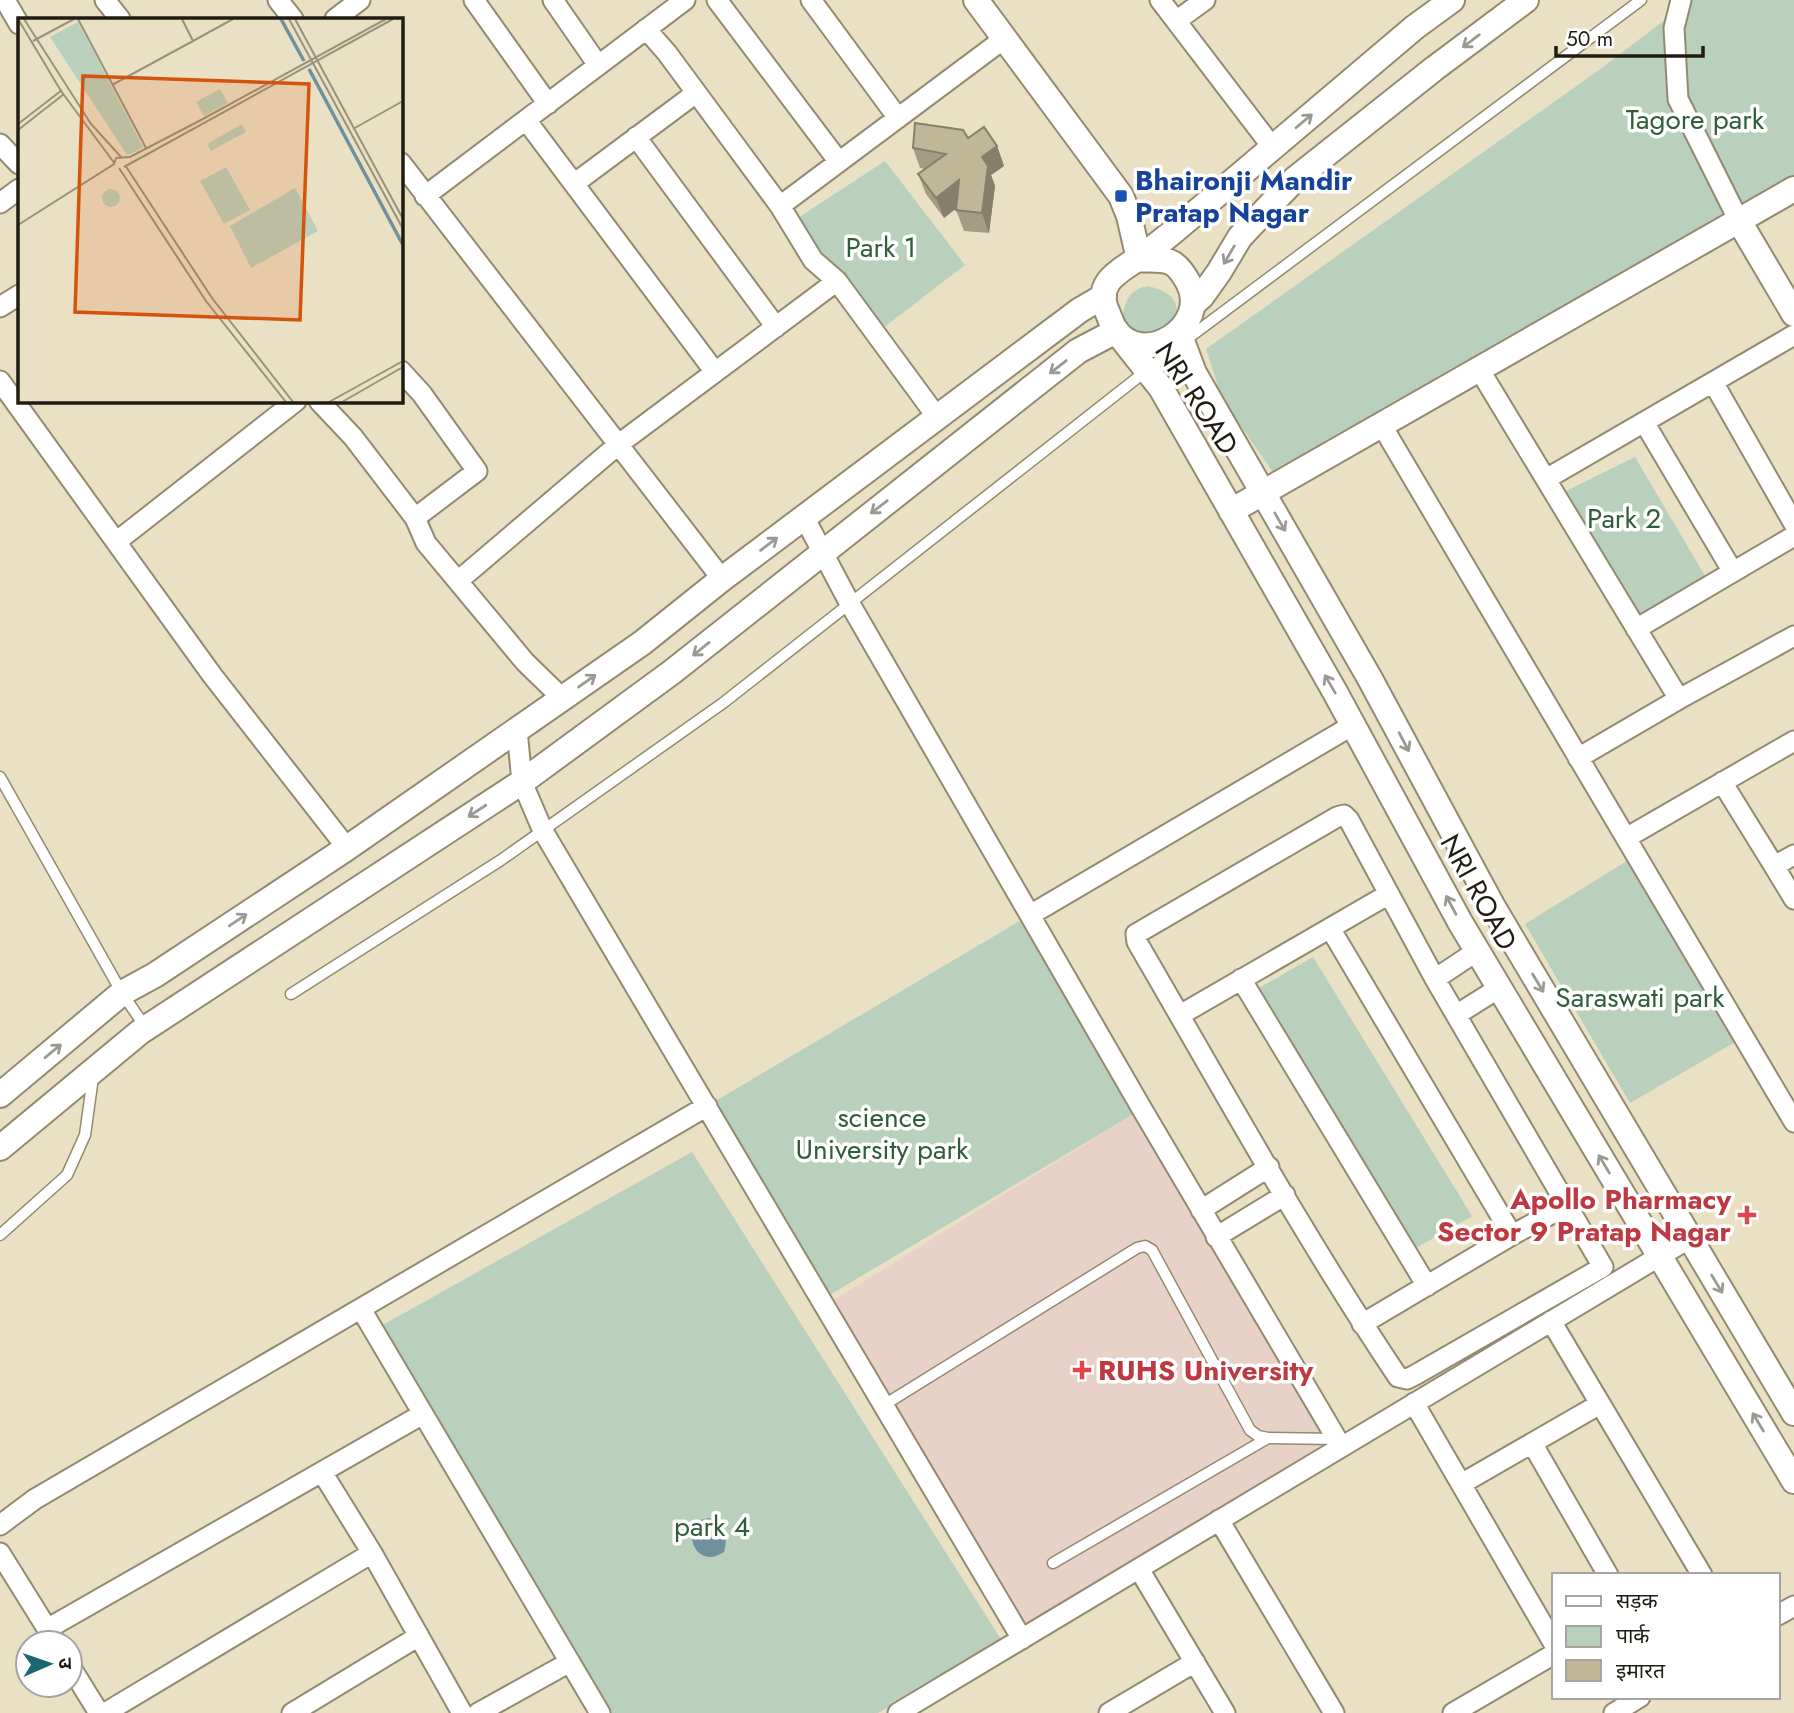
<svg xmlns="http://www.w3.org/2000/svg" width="1794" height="1713" viewBox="0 0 1794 1713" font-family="Jost,'Noto Sans Devanagari',sans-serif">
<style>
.medical{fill:#e8d1c6}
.green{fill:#b9d0bd}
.water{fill:#6f919e}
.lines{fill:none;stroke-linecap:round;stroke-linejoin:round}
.service-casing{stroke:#938a70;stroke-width:13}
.minor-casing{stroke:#938a70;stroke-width:23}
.tertiary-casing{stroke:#938a70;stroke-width:28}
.service{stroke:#fff;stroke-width:10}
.minor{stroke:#fff;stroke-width:19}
.tertiary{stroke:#fff;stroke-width:24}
.wall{fill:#a59d83}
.shaded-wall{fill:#867f6a}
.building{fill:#c0b698;stroke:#867f6a;stroke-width:2}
.oneway{stroke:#9b9994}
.transit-dot{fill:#1a4fb4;stroke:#fff;stroke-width:2.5}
.health-dot{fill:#e0444e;stroke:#fff;stroke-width:2.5}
.labels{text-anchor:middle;stroke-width:7;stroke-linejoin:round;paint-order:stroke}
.park-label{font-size:28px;fill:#325d3c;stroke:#fff}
.transit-label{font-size:28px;font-weight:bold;fill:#164399;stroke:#fff;text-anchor:start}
.street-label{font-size:28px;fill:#201c12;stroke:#fff}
.health-label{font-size:28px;font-weight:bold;fill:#be3a42;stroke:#fff;text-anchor:end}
.inset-river{fill:none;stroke:#6f919e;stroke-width:3.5}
.inset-road{fill:none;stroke:#99927c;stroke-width:2}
.view{fill:#d4530d;fill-opacity:0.15;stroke:#d4530d;stroke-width:3.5}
.inset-edge{fill:none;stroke:#201c12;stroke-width:3.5}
</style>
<rect width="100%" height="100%" fill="#eae0c3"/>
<!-- medical -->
<path class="medical" d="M1142 1109 1330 1439 1027 1628 832 1301Z"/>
<!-- green -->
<path class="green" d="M1691 0H1794V175L1273 472 1222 399 1206 349 1599 70Z
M885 161 965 265 878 332 790 223Z
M1147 286C1173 291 1185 305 1171 330L1138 340 1122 324C1124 305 1126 291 1147 286Z
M1635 457 1708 581 1641 626 1562 493Z
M1630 859 1737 1041 1630 1103 1525 924Z
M1030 915 1142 1109 821 1300 707 1106Z
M1313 957 1472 1216 1416 1248 1259 988Z
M692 1152 1002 1641 878 1713H611L381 1326Z"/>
<!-- water -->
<path class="water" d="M709 1518C727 1524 728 1535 724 1552 697 1570 683 1534 698 1522 701 1519 706 1519 709 1518Z"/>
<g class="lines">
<!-- service casing -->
<g class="service-casing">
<path id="service" d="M0 777 122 993 146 1028
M291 994 501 860 723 703 1183 342 1641 0
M0 1235 67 1175 85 1135 93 1077
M884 1405 1137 1248 1145 1246 1152 1250 1250 1430 1258 1436 1268 1438 1336 1439
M1053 1563 1268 1438"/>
</g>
<!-- minor casing -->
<g class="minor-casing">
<path id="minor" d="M5 0 19 24
M105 0 120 19
M278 0 293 19
M474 0 548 104
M553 0 598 65
M717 0 839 162
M811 0 898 118
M1160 0 1273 148
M1681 0 1674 28 1678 99 1739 221
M335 19 360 0
M1176 21 1205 0
M646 29 667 53 780 206 1005 38
M526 120 715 372
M636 137 776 327
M0 144 19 164
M401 163 722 579
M575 183 696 93
M425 196 685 0
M0 203 19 189
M780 206 813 260 837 281
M0 307 19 295
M1479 369 1679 699 1578 758
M401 371 422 394 477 471 415 518
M0 381 212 675 347 848
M1713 382 1794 524
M319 401 353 437 415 518 426 543 525 662 562 698
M1644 422 1733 572
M1381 424 1794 1122
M1546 479 1794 335
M804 517 850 604 1142 1109 1341 1446
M116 542 296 401
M458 581 619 444 837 281 937 417
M1636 629 1794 536
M1679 699 1794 636
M517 730 522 782 543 831 1022 1639
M1722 782 1774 866 1794 855
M1626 838 1794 741
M1774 866 1794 899
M1030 915 1353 725
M1330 928 1512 1235
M1477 951 1435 979 1349 820 1344 815 1337 817 1136 934 1137 942C1222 1088 1304 1237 1398 1377L1407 1379 1415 1375 1603 1267 1456 1015 1499 988
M1241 979 1427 1286
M1435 979 1456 1015
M1180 1015 1389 894
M1201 1210 1269 1167
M1216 1237 1285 1195
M361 1309 600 1713
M1551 1321 1702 1575
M1362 1324 1512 1235 1568 1205
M1414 1403 1554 1644
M1532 1443 1608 1575
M1461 1484 1600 1404
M1219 1520 1334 1713
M0 1525 35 1499 707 1106
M0 1553 56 1643
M372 1553 462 1713
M1139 1569 1225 1713
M1778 1615 1794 1606
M47 1629 423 1414
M70 1666 99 1713
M105 1713 372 1553 322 1472
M292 1713 419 1636
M478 1713 570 1662
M898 1713 1690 1238
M1109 1713 1195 1662
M1453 1713 1554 1654
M1614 1713 1640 1697"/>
</g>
<!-- tertiary casing -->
<g class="tertiary-casing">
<path id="tertiary" d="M976 0 1121 196 1129 216 1139 259
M1739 221 1794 314
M1139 259C1148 260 1162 259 1170 262 1178 265 1184 275 1188 282 1212 327 1141 370 1115 329 1111 323 1109 315 1106 309 1095 281 1122 270 1140 257 1152 249 1163 240 1174 231L1415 27 1452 0
M1193 304 1202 296 1219 272 1240 237 1295 179 1435 68 1526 0
M1116 331 1161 388 1335 692 1460 922 1794 1481
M1179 333 1194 373 1369 677 1493 907 1794 1413
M1231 511 1794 189
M0 1095 122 993 155 975 347 848 642 643 722 579 1080 310 1104 296
M0 1148 140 1032 522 782 672 672 1078 351 1116 331"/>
</g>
<!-- service -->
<use href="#service" class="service"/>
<!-- minor -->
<use href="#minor" class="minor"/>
<!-- tertiary -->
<use href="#tertiary" class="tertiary"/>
</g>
<!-- wall -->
<path class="wall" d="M968 138 997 146 1004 166 991 175 995 186 989 233 964 231 956 210V208L944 218 926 194 918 174 925 169 920 168 913 148Z"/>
<!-- shaded-wall -->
<path class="shaded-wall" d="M997 146 1004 166 991 175 995 186 989 233 982 213V157Z
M959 180 967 200 944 218 936 198Z"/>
<!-- building -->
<path class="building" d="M915 123 963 130 968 138 984 127 997 146 982 157 988 166 982 213 956 210 959 180 936 198 918 174 946 154 913 148Z"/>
<!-- one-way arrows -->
<defs><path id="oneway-shaft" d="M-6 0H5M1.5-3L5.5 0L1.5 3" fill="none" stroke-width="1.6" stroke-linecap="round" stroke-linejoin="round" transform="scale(1.75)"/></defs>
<g class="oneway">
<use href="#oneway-shaft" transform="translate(1471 41) rotate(143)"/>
<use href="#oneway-shaft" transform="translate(1304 121) rotate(-40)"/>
<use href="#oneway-shaft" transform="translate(1229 255) rotate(120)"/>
<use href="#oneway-shaft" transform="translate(1058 367) rotate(142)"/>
<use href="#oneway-shaft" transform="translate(879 507) rotate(142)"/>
<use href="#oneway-shaft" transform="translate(1280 522) rotate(60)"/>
<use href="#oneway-shaft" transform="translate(769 544) rotate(-37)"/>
<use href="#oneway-shaft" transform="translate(701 649) rotate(141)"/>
<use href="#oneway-shaft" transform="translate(587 681) rotate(-35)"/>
<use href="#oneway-shaft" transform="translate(1330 684) rotate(-120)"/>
<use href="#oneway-shaft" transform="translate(1404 742) rotate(62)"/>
<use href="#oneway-shaft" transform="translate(477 811) rotate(147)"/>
<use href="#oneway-shaft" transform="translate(1451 905) rotate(-118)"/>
<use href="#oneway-shaft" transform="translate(238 920) rotate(-34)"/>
<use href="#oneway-shaft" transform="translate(1538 983) rotate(59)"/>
<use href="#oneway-shaft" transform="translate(53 1051) rotate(-40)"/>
<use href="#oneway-shaft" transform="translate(1604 1164) rotate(-121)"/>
<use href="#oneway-shaft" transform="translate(1717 1284) rotate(59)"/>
<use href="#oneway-shaft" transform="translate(1758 1422) rotate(-121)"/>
</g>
<!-- markers -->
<rect class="transit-dot" x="1114" y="189" width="14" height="14" rx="3.5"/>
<g class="health-dot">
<path d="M1743.5 1204.5h7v7h7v7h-7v7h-7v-7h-7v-7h7z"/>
<path d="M1078.5 1359.5h7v7h7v7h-7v7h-7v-7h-7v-7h7z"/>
</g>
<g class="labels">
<!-- park labels -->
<g class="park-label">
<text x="1695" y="129">Tagore park</text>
<text x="881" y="257">Park 1</text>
<text x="1624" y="528">Park 2</text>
<text x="1640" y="1007">Saraswati park</text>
<text x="882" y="1127">science<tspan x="882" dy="32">University park</tspan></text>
<text x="712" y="1536">park 4</text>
</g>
<!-- transit labels -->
<g class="transit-label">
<text x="1135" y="190">Bhaironji Mandir<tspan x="1135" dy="32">Pratap Nagar</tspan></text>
</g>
<!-- street labels -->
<g class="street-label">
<text transform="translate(1197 398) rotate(57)" y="10">NRI ROAD</text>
<text transform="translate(1479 892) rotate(61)" y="10">NRI ROAD</text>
</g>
<!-- health labels -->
<g class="health-label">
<text x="1731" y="1209">Apollo Pharmacy<tspan x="1731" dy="32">Sector 9 Pratap Nagar</tspan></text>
<text x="1098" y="1380" text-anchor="start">RUHS University</text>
</g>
</g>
<!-- overview -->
<g transform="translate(18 18)">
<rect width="385" height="385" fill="#eae0c3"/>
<path d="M60 4 125 129 115 135 109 137 32 19ZM202 71 210 85 186 98 178 84ZM224 106 228 114 193 133 189 126ZM208 149 232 192 206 206 182 163ZM277 170 300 213 233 250 212 208ZM84 180a9 9 0 1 1 18 0a9 9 0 1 1-18 0Z" fill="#b9d0bd"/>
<path class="inset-river" d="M263 1 286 43M291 51 385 227"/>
<path class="inset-road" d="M0 1 43 73 97 146M6 1 73 106 103 139M60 1 128 130M164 1 175 23 215 1M271 1 385 211M277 1 385 201M15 23 56 1M94 67 175 23M0 106 44 72M335 111 385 83M0 112 46 76M107 147 194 280 275 384M106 149 375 1M101 150 188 283 268 384M0 207 96 146 98 140 112 139 183 102 368 1M311 384 385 343M324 384 385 349"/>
<path class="view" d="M65 58 291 66 282 302 57 294Z"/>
<rect width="385" height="385" class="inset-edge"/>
</g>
<!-- legend -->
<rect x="1552" y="1573" width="228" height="126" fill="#ffffff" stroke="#a6a4a0" stroke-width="2"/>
<rect x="1566" y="1596" width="35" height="10" fill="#ffffff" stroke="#a6a4a0" stroke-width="2"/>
<text x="1616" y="1608" font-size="21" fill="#201c12">सड़क</text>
<rect x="1566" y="1626" width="35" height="21" fill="#b9d0bd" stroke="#a6a4a0" stroke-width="2"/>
<text x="1616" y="1643" font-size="21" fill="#201c12">पार्क</text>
<rect x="1566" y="1660" width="35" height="21" fill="#c0b698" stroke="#a6a4a0" stroke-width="2"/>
<text x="1616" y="1678" font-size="21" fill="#201c12">इमारत</text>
<!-- north arrow -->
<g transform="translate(49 1664) rotate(88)"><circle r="33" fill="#ffffff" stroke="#a6a4a0" stroke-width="2"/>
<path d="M0-5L12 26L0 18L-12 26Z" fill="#1b6670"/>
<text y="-10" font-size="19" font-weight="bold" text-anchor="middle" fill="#201c12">उ</text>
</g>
<!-- scale -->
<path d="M1556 46v10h147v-10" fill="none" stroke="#201c12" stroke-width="3.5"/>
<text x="1566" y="46" font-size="21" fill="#201c12" stroke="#ffffff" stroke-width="5" paint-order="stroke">50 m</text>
</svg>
